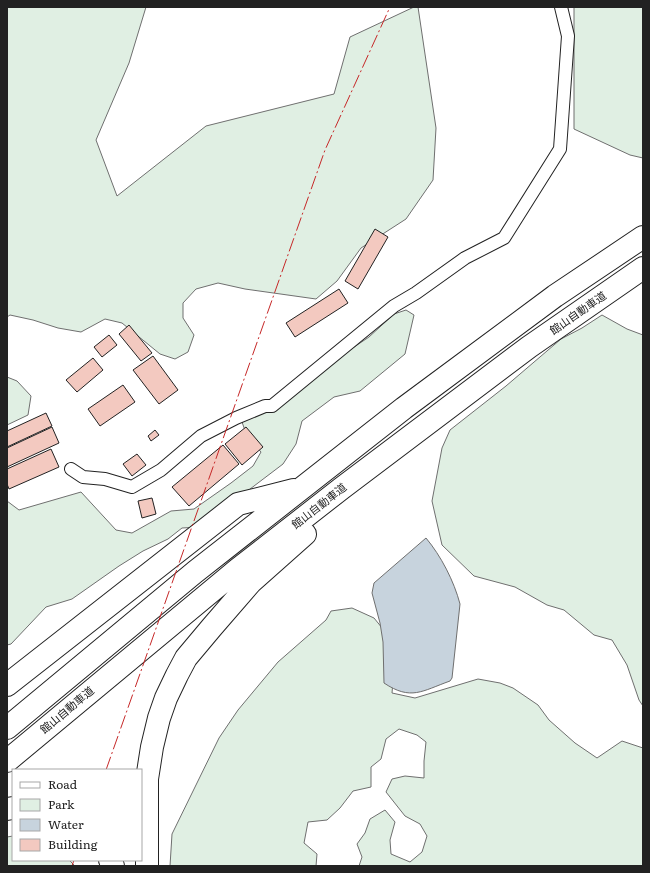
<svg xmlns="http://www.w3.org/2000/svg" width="650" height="873" viewBox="0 0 650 873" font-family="Literata,'Noto Sans JP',serif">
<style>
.green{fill:#e0efe3;stroke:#6f6f6f}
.water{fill:#c7d3dd;stroke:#6f6f6f}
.building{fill:#f3c9c0;stroke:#222}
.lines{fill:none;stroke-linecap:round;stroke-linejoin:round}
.minor-casing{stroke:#222;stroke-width:14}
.motorway-casing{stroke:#222;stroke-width:24}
.minor{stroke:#fff;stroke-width:12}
.motorway{stroke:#fff;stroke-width:22}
.power{stroke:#c62828;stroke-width:1;stroke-dasharray:14 3 2 3;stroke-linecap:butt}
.labels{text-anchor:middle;stroke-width:3;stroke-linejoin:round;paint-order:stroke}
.street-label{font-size:11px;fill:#222;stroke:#fff}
</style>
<rect width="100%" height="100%" fill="#fff"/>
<!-- green -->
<path class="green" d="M7 7H146L129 63 96 140 117 196 206 126 334 94 350 37 414 7H418L436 128 433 180 406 219 361 248 337 281 316 299 245 289 218 283 196 289 183 303V318L194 335 188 352 175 359 160 354 122 323 105 319 81 332 58 328 33 320 10 315 7 317Z
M574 7H643V158L630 155 574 129Z
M406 310 414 315 405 354 360 391 334 397 302 421 296 444 283 464 200 527 182 528 168 539 143 551 119 566 72 599 46 607 11 644 7 645V501L19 510 81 492 116 530 132 533 171 511 194 509 231 483 253 466 261 452 247 436 242 422 369 337 394 314Z
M602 315 627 329 643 335V706L639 700 627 665 612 640 594 635 564 610 547 605 515 587 474 576 442 545 432 501 442 448 450 430 506 386 561 339 582 328Z
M7 377 17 381 31 396 28 415 7 425Z
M352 608 374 618 396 645 392 693 415 698 478 679 500 683 513 688 538 705 549 720 575 743 597 758 622 741 643 748V866H359L362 857 357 844 365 833 370 819 385 810 395 822 390 840 391 854 410 862 422 852 427 836 420 824 405 816 386 792 392 779 405 776 424 778V761L426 742 417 735 399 729 386 739 381 759 371 767V787L353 791 340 808 327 820 308 822 304 843 317 854 316 866H170L172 834 219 738 238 710 278 662 326 620 331 611Z
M13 836V860H69L75 866H7V837Z"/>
<!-- water -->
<path class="water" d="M426 538C441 556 454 581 460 604L452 678 450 681C422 691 411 701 384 683L383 642 380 623 372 593 374 583Z"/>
<!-- building -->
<path class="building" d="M375 229 388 237 358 289 345 281Z
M339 289 348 303 295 337 286 323Z
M129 325 152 353 141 361 119 334Z
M109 335 117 345 102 357 94 347Z
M153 356 178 390 159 404 133 370Z
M93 358 103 370 77 392 66 380Z
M123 385 135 402 100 426 88 409Z
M46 413 52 426 7 447V431Z
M52 427 59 443 7 467V448Z
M246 427 263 447 242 465 225 444Z
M155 430 159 435 151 441 148 436Z
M223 445 239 464 189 506 172 487Z
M51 449 59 467 9 489 7 484V469Z
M137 454 146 465 132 476 123 464Z
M152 498 156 514 142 518 138 501Z"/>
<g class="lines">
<!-- minor casing -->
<g class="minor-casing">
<path id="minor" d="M71 469 83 477 105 479 132 487 161 470 201 436 236 418 265 406H272L394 306 416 293 465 258 504 238 560 149 568 36 561 7"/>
</g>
<!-- motorway casing -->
<g class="motorway-casing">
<path id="motorway" d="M7 685 238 504 294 490
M7 728 195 572 404 408 555 296 643 237
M7 761 237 570 342 488 529 347 643 268
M7 809 13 808
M110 860 113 866
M147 866V779L152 747 159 718 166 698 177 675 186 658 212 627 251 582 305 534"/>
</g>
<!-- minor -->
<use href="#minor" class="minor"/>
<!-- motorway -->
<use href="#motorway" class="motorway"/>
<!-- power -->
<path class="power" d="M106 770 325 150 390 7
M72 866 74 860"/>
</g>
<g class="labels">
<!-- street labels -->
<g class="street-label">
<text transform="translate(578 313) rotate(-35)" y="4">館山自動車道</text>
<text transform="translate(319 506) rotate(-38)" y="4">館山自動車道</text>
<text transform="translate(67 710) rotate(-40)" y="4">館山自動車道</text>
</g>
</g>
<!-- border -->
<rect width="650" height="873" fill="none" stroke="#222222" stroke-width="16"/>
<!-- legend -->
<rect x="12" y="769" width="130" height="92" fill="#ffffff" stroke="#a7a7a7"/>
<rect x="20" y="782" width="20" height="6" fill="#ffffff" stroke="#a7a7a7"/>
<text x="48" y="789" font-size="12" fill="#222222">Road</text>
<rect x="20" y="799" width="20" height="12" fill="#e0efe3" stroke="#a7a7a7"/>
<text x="48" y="809" font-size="12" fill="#222222">Park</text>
<rect x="20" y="819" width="20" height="12" fill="#c7d3dd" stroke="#a7a7a7"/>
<text x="48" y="829" font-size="12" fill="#222222">Water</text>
<rect x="20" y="839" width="20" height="12" fill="#f3c9c0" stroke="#a7a7a7"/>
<text x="48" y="849" font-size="12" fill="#222222">Building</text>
</svg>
